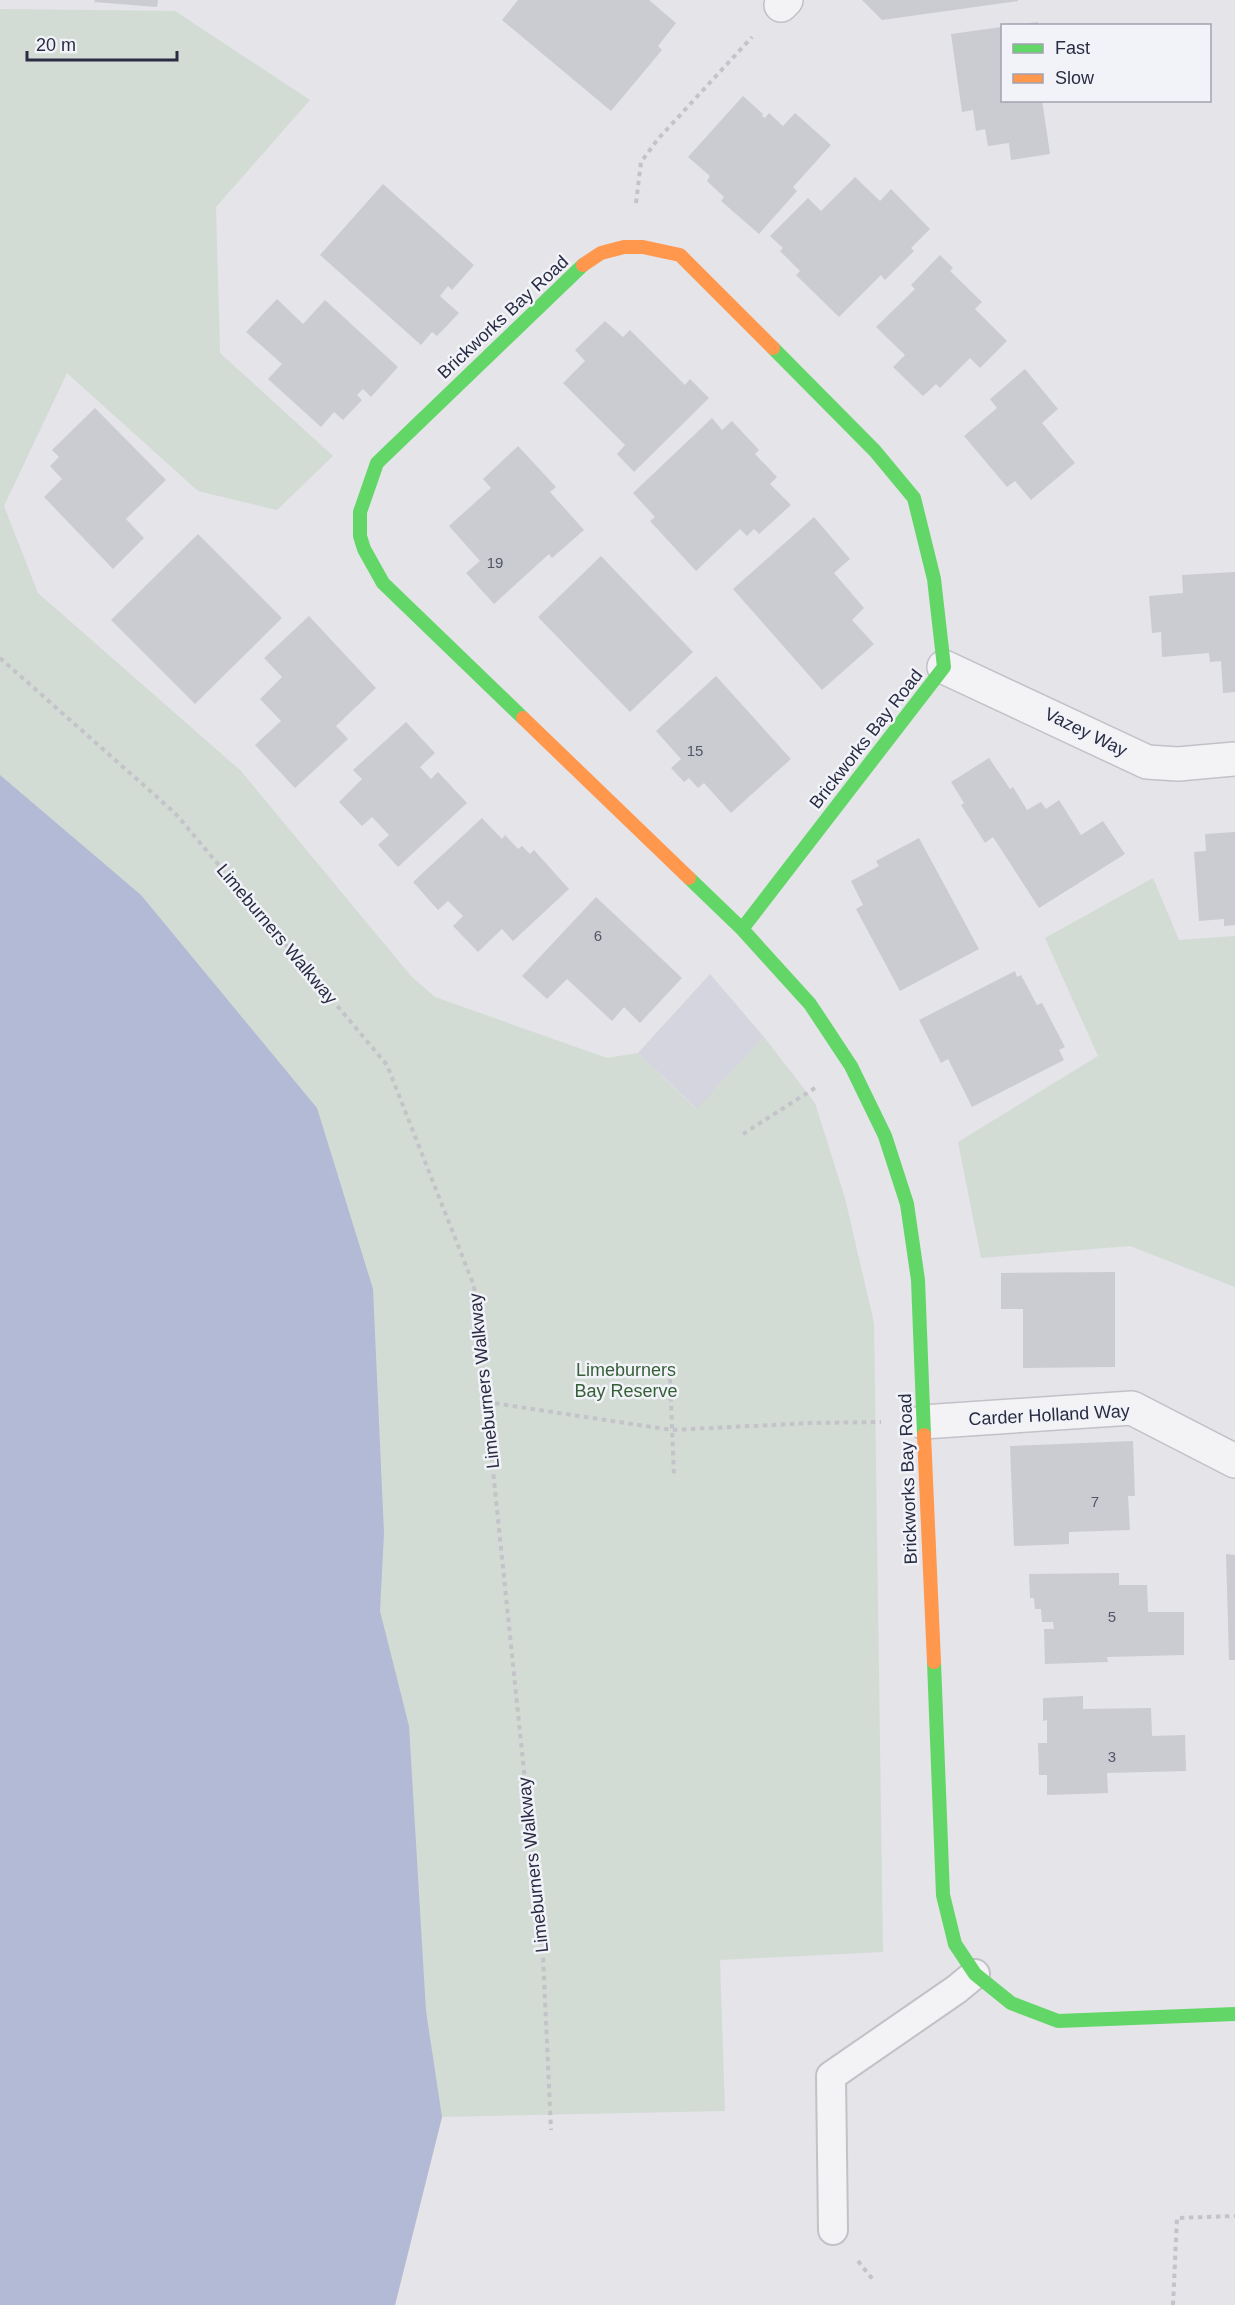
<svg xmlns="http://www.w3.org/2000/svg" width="1235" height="2305" viewBox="0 0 1235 2305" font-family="Helvetica,sans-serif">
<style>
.built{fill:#d4d5de}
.green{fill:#d2dcd4}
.water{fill:#b2bad5}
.building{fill:#cbccd1}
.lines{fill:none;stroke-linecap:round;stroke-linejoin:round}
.lane-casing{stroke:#c1c1c7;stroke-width:32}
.street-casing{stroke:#c1c1c7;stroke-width:36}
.path{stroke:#c3c3c9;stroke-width:4;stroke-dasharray:4.5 4.5;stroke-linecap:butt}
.lane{stroke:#f3f3f6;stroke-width:28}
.street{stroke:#f3f3f6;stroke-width:33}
.fast{stroke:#63d668;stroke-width:14}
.slow{stroke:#ff974d;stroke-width:14}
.labels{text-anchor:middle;stroke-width:5;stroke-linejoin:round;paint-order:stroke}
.number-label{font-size:15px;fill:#535668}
.street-label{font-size:18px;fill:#292c43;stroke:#f2f3f8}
.park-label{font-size:18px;fill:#365f38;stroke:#f2f3f8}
</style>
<rect width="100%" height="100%" fill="#e4e4e9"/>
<!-- built -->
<path class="built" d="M710 974 764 1037 697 1109 638 1053Z"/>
<!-- green -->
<path class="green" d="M0 9 175 11 310 100 216 207 220 353 333 456 277 510 198 491 67 373 4 506 38 593 241 771 411 976 435 997 607 1058 638 1053 696 1109 764 1037 815 1103 845 1198 874 1323 883 1952 720 1960 725 2111 442 2117 395 2305H0Z
M1153 878 1179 940 1235 936V1287L1130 1246 981 1258 958 1142 1098 1056 1045 938Z"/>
<!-- water -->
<path class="water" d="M0 775 141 895 317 1108 373 1289 384 1533 380 1611 409 1726 426 2011 442 2117 395 2305H0Z"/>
<!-- building -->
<path class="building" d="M95 0H158L157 7 94 2Z
M518 0H649L676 23 658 46 662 50 611 111 502 20Z
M862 0H1018V1L882 20Z
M1038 22 1039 26H1023V24Z
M1002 27V100H1042L1050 154 1011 160 1009 143 988 146 985 129 976 131 973 110 962 112 951 34Z
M743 96 763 114 762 116 765 118 769 113 783 126 795 113 831 145 793 187 797 191 759 234 721 201 724 197 707 181 710 176 688 157Z
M855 177 880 201 891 189 930 229 911 248 914 251 885 280 881 275 839 317 796 275 800 271 780 251 783 248 770 236 808 198 821 211Z
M383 184 474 265 452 290 448 286 440 296 459 313 437 336 432 332 421 345 320 255Z
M940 255 953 268 950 271 982 302 975 309 1007 341 980 368 970 358 940 388 936 384 923 396 893 367 905 355 876 327 915 289 911 285Z
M277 299 303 324 325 300 398 367 371 397 363 389 357 395 362 400 343 420 334 412 321 427 268 379 282 364 246 332Z
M605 321 623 337 630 330 685 385 690 379 709 398 634 472 617 454 625 445 563 383 585 361 575 350Z
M1025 369 1058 409 1042 423 1075 463 1031 500 1015 481 1007 487 964 436 997 408 990 399Z
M95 408 166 480 126 519 144 538 113 569 44 497 62 479 50 466 59 457 52 450Z
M712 418 722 430 732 421 759 450 755 454 777 477 770 484 791 505 759 534 754 529 747 536 740 529 696 571 650 521 655 517 633 493Z
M518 446 556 487 550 492 584 530 552 558 549 554 494 604 466 573 480 561 449 526 491 488 483 479Z
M814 517 850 559 834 573 864 608 852 620 874 644 822 690 733 589Z
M198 534 282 618 195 704 111 620Z
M601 556 693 652 630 712 538 617Z
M1235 572V692L1223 693 1221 661 1210 662 1209 653 1162 657 1161 632 1152 633 1149 596 1183 593 1182 575Z
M309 616 376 688 336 726 348 739 295 788 255 745 281 721 260 699 282 677 264 658Z
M716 676 791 759 731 813 704 783 698 788 689 778 684 782 671 768 681 759 656 731Z
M406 722 435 753 420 767 431 779 438 772 467 803 398 867 378 845 389 835 372 817 362 826 339 802 362 779 353 770Z
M989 758 1010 789 1013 787 1027 810 1041 802 1046 809 1059 800 1081 835 1103 821 1125 854 1039 908 993 837 985 843 961 805 964 803 951 782Z
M482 818 502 839 505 835 518 849 522 846 530 854 534 850 569 889 513 941 502 929 478 952 453 926 463 916 448 901 438 910 413 882Z
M1235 832V925L1224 926V919L1199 921 1194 852 1206 851 1205 834Z
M919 838 979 949 900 991 856 909 863 905 851 881 879 866 876 861Z
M596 897 682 978 640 1023 624 1007 612 1021 567 979 547 999 522 976Z
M1015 971 1017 977 1021 975 1037 1005 1042 1003 1065 1047 1059 1050 1064 1060 972 1107 948 1059 941 1063 919 1020Z
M1115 1272V1367L1023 1368V1309H1001V1273Z
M1133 1441 1135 1496H1128L1130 1530 1069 1532V1544L1014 1546 1010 1446Z
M1226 1554 1235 1555V1660H1229Z
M1119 1573V1585H1147L1148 1612H1184V1655L1107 1657 1108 1662 1045 1664 1044 1629H1054L1053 1622H1042L1041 1609H1035L1034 1598H1030L1029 1574Z
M1083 1696V1709L1151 1708 1152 1736 1185 1735 1186 1771 1107 1773 1108 1793 1047 1795V1775H1039L1038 1743H1047V1720L1043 1721V1698Z"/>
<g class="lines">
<!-- lane casing -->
<g class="lane-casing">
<path id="lane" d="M833 2230 831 2076 957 1989 975 1974"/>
</g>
<!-- street casing -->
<g class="street-casing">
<path id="street" d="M781 5 786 0
M944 667 1147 762 1178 764 1235 759
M923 1422 1132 1408 1235 1461"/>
</g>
<!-- path -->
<path class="path" d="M636 203 641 162 658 139 752 37
M0 658 175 813 387 1065 474 1286 543 1956 551 2130
M743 1134 815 1088
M670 1379 674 1476
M486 1402 672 1430 811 1423 881 1422
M858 2261 874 2281
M1173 2305 1177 2218 1235 2216"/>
<!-- lane -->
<use href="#lane" class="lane"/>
<!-- street -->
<use href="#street" class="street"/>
<!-- fast -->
<path class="fast" d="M523 718 383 583 364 549 360 536V512L377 463 583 265
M689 878 742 929 810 1004 851 1066 885 1136 907 1204 918 1280 924 1435
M742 929 944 667 934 579 914 498 875 451 773 348
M934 1662 943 1895 955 1944 975 1974 1011 2003 1058 2021 1235 2014"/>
<!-- slow -->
<path class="slow" d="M583 265 601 253 624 247H643L680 255 773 348
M523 718 689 878
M924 1435 934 1662"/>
</g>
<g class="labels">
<!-- number labels -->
<g class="number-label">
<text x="495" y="568">19</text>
<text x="695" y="756">15</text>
<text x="598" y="941">6</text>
<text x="1095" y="1507">7</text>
<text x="1112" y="1622">5</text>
<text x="1112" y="1762">3</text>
</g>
<!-- street labels -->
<g class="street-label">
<text transform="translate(503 317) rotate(-43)" y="6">Brickworks Bay Road</text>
<text transform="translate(1086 732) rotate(26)" y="6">Vazey Way</text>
<text transform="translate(866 739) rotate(-52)" y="6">Brickworks Bay Road</text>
<text transform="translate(277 934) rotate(50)" y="6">Limeburners Walkway</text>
<text transform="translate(484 1381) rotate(-96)" y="6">Limeburners Walkway</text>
<text transform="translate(1049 1415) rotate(-3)" y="6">Carder Holland Way</text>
<text transform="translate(908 1479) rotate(-92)" y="6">Brickworks Bay Road</text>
<text transform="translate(533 1865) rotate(-96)" y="6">Limeburners Walkway</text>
</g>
<!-- park labels -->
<g class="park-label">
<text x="626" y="1376">Limeburners<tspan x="626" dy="21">Bay Reserve</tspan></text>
</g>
</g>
<!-- legend -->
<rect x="1001" y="24" width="210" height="78" fill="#f2f3f8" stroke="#a2a3b0" stroke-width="1.5"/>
<rect x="1013" y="44" width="30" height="9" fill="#63d668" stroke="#a2a3b0" stroke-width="1.5"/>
<text x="1055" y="54" font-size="18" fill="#292c43">Fast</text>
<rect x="1013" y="74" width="30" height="9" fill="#ff974d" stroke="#a2a3b0" stroke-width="1.5"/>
<text x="1055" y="84" font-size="18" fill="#292c43">Slow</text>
<!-- scale -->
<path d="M27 51v9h150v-9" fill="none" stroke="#292c43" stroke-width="3"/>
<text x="36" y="51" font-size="18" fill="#292c43" stroke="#f2f3f8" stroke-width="4.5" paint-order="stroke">20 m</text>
</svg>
